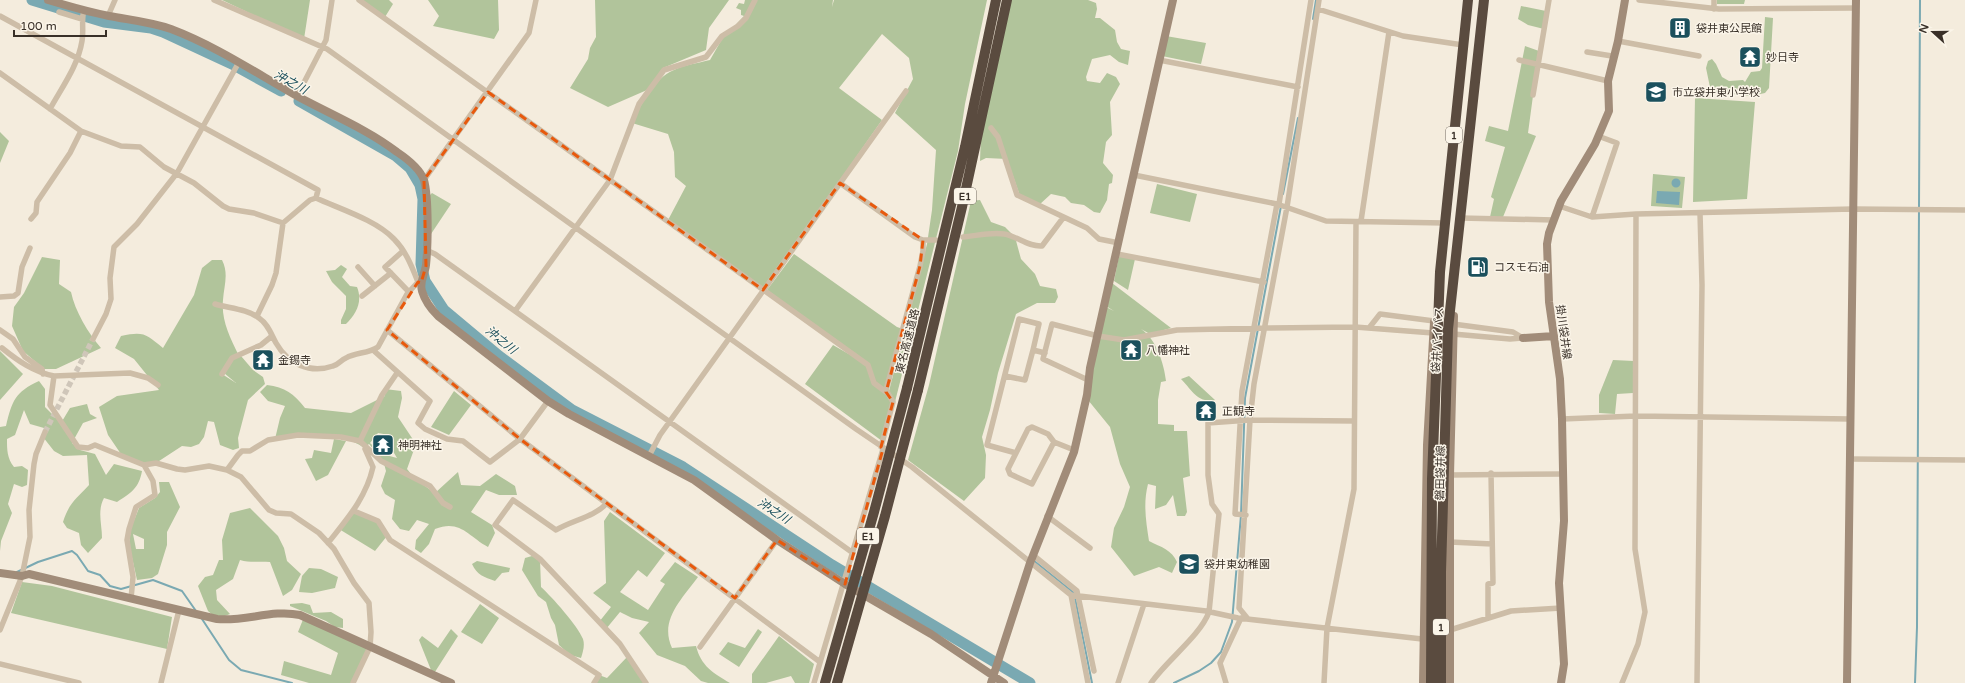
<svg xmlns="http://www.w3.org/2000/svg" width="1965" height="683" viewBox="0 0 1965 683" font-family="'Varela Round','Noto Sans JP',sans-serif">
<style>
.green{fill:#b1c49b;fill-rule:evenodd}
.water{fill:#7aa9b2}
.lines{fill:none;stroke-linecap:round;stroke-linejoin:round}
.stream{stroke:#7aa9b2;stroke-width:2}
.river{stroke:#7aa9b2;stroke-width:11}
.street-tunnel{stroke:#cfc6b9;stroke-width:5.5;stroke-dasharray:5.5 3;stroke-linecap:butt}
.street{stroke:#cdbda7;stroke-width:5.5}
.secondary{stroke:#a18c79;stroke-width:8}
.highway{stroke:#5a4b3f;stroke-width:10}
.highway-bridge{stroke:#5a4b3f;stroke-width:10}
.marked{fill:none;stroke:#e8590c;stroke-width:3;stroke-dasharray:8 5;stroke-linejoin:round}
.labels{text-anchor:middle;stroke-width:3;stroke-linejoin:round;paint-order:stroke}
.shield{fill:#fbf5e9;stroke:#736b62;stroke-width:1}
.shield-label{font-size:10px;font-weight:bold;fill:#393028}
.poi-label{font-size:11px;fill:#393028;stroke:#fbf5e9;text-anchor:start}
.street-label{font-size:11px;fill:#393028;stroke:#fbf5e9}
.water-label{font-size:12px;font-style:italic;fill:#1b505d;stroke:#fbf5e9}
</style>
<rect width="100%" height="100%" fill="#f4ecdd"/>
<!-- green -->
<path class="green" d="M222 0H310L304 39Z
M362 0H389L393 4 385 17Z
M428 0H498L499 30 494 39 433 26 439 16Z
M595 0H729L709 28 706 50 663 68 647 90 608 107 570 88 588 59 590 48 596 37Z
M745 0H833L832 7 834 0H987L965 104 958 151 895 402 889 391 927 244 932 210 936 150 895 113 913 79 909 58 882 34 839 88 882 120 764 289 667 222 686 186 675 177 674 152 668 134 632 123C642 104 653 79 674 70 684 65 698 63 710 60L722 39 744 16 741 15V10L736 8 739 3 744 4Z
M1009 0H1088L1096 3 1097 9 1095 18H1100L1115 30 1117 42 1121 49 1130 51 1128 65 1119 62 1110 55 1092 59 1086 77 1087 81 1100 83 1107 73 1116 77 1120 84 1110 102 1112 135 1106 142 1103 163 1113 175 1112 183 1109 184 1107 200 1100 213 1094 212 1084 205 1071 203 1065 197 1051 194 1039 205 1020 196 1007 159 986 158 980 161 981 133Z
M1717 0H1745L1744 4H1717Z
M1521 6 1546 11 1544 29 1528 25 1518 19Z
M1765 17 1773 18 1769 88 1765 93 1751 96 1711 92 1706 68 1708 61 1712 59 1716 64 1722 77 1729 81 1743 80 1745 82 1751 72 1760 71 1762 68Z
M1166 36 1206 43 1201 64 1162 56Z
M1525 46 1539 51 1528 133 1536 136 1503 217H1490L1494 199 1491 197 1505 147 1485 141 1489 126 1508 131Z
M1695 98 1755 102 1747 199 1693 202Z
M0 132 9 141 0 163Z
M1653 174 1685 177 1682 208 1651 206Z
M1157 184 1197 194 1190 222 1150 213Z
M432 193 451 204 427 240 429 196Z
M980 200 991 222 1005 227 1015 237 1021 259 1035 274 1040 286 1056 289 1058 297 1055 303H1037L1016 314 998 373 990 410 982 437 986 455 985 478 964 501 908 460 929 385 971 201Z
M794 254 897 327 903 329 886 390 893 402 882 441 805 384 833 345 861 361 767 290Z
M1119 256 1135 259 1128 290 1114 281Z
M42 257 60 260 59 284 71 292C75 311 88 333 101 348L56 369H44L23 351 12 326 14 307 24 293Z
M212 260H222C229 274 224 285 223 300 221 320 230 337 238 354 228 356 226 365 222 374L236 383 224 373 232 358 241 356 253 370 263 377 265 384 248 400 238 438 239 448 233 450 220 445 214 422 208 421 204 437 199 444 191 447 182 446 156 463 144 465 123 457 108 435 99 407 117 396 159 390 134 359 115 348 121 336C144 331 146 334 163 348L194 295 202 268Z
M341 265 347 269 342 277 350 286 357 287C363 302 356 314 346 324H341V320L346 309V296L332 282 326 271 335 270Z
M1112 283 1171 328 1150 334 1141 329C1156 339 1164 363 1166 381L1161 382 1158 400V424L1174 425V431H1187L1190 476 1183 478 1187 512 1185 516H1177L1173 495 1166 505 1155 509 1156 486 1148 484C1143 504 1146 521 1149 541 1161 547 1172 550 1177 562L1172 573 1159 567 1134 576 1111 547 1114 528 1124 507 1130 487 1120 464 1110 427 1088 400 1104 306 1114 311 1106 306Z
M0 351 23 374 0 400Z
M1613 360 1634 361 1633 393 1617 394 1615 414 1599 413V395Z
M1189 376 1215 400C1198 404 1191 389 1181 379Z
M39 381 45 389V407L61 423 70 408 87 404 90 414 97 418 83 423 72 443 80 450 95 454 106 475 114 464 142 471C139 488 131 493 117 502L104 498C97 511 102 524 102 538L88 553 81 545 79 533 67 528 63 522C69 503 76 499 89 485L87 455 63 456 54 451 43 437 44 428 30 424 24 410 15 435 7 439C7 450 7 458 14 467L22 466 28 470 27 485 22 487 14 484 8 504 12 513 1 541 0 551V427L6 426C12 401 15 392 39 381Z
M267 385C285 387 294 394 305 408L351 413 385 396V389L401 391 402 398 398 417 416 444 407 469 415 479 435 493 458 472 461 485 480 486 496 474 515 486 517 495H499L486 490 471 512 492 525 495 533 488 547C468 536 460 519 435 529L429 544 421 553 415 549 416 540 429 524 417 520 409 531 400 529 392 519 395 500 385 494 381 486 386 471 383 460 369 444 364 448C343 431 301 436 275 439L280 418 285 406 268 401 260 392ZM378 433 389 435 394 453 397 458 382 454 370 443Z
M454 391 471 405 449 435 431 427Z
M334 439 346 441 328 475 316 481 305 459 312 458 314 450 331 453Z
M159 482H169L180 507 167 532V545L158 574 152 578 137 580 129 544 131 528 139 508 155 498 160 492ZM133 534 144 539V549H136Z
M250 508 278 536 284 548 287 561 301 574 292 590 283 596 270 562C259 561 250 563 240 560L233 579 216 590 217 600 230 614 217 619 208 611 198 586 205 577 213 575 219 560H223L222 540 230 513Z
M354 511 378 521 387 536 375 551 339 529Z
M610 512 665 553 647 577 638 570 620 592 648 610 665 584 660 581 675 562 698 577C682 599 659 620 672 648L696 646C701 666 713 673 730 683H708L701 681 685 666 657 655 639 633 649 622 632 618 620 612 606 629 599 622 611 607 593 593 606 583 604 521Z
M532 556 540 559 541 587C552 597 578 626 583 639 585 645 583 652 581 658L570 655 559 645 555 625 551 618 546 602 538 596 522 570 525 558Z
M477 561 510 568 509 572 502 573 495 581C484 577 477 575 472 564Z
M309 568 321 569 338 577 335 588 312 593 299 592 302 576Z
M22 582 52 586 172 617 167 649 11 613Z
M302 603 310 605 313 613 331 612 343 619V628L335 627 326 621 290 606V604Z
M480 604 499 618 482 644 461 632Z
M304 617 370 647 353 683H309L281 675 284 661 331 675 338 653 298 632Z
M451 629 458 636 433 675 419 640 422 636 438 648Z
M758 629 762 632 739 667 719 654 728 642 745 648Z
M779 636 814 664 809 683H795L791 676 766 683H752V674Z
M628 656 646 683H594L599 675 607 678Z"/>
<!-- water -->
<path class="water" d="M1671.5 183a4.5 4.5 0 1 1 9 0a4.5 4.5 0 1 1-9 0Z
M1657 191 1680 192 1679 205 1656 203Z"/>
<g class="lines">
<!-- stream -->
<path class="stream" d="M1313 19 1316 0
M1283 194 1298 118
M1033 560 1074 593 1092 683
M17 572 38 562 72 551 77 555 88 571 100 575 110 586 121 589 153 580 182 591 196 611
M202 619 229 660 241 670 292 683
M1174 683 1199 671 1211 663 1221 652 1232 622 1241 515 1245 398 1281 206
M1915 683 1917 627 1920 0"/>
<!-- river -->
<path class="river" d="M32 0 104 22 151 28 163 32 232 64 281 91
M299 101 396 156 410 168 420 185 423 199 421 264 425 281 444 310 499 356 572 410 683 467 832 565 1030 683"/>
<!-- street-tunnel -->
<path class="street-tunnel" d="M45 432 93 339"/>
<!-- street -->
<path class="street" d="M214 0 327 49 856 429 912 467 1071 595 1206 611 1238 618 1422 639
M359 0 868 365 874 383 886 392
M1639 0 1719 9 1856 8
M1318 9 1403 36 1463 45
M1714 9V0
M59 12 82 19
M0 16 318 190 316 198
M108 16 115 0
M1618 41 1699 56
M1587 52 1612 56
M1159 60 1298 87
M1519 60 1608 81
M0 73 81 131 121 146 140 147 164 167 194 183 223 206 229 209 254 213 283 223 310 200 316 198C340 209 376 220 394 239 406 251 412 267 418 282L421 283
M1533 95 1549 0
M297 96 326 40 332 0
M50 109C62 87 78 66 82 41 84 30 81 20 84 10
M991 128 998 137 1017 195 1087 228 1099 239 1119 243
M1134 175 1277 204 1326 221 1445 223
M424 180 529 33 536 0
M840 183 915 237 923 240H936
M1279 204 1311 0
M1559 206 1592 217 1636 214 1853 209 1965 210
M1592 217 1617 143 1598 136
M1460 218 1554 220
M31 219 36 213 37 202 70 153 81 131
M1361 221 1389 32
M963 237C976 236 990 232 1004 234 1017 236 1028 247 1042 246L1063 218
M426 250 435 254 853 553
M403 251 385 267 409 292
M1117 254 1264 282
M358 267 375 286
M362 296 391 273
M0 297 14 296 18 293 22 267 30 248
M215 304C228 308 248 309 259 318 268 324 271 334 276 343 288 364 310 374 333 366 338 365 341 360 346 358 356 352 368 354 378 347L407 294 418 282
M515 311 610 180 639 104 664 70 706 57 722 36 738 26 746 18 755 0
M257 316 272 285 276 273 283 223
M1453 324 1513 332 1523 338
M1369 328 1380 314 1434 321
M0 330 13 339 25 357 42 369 43 374
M387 330 520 439 820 662
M1453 334 1510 339 1522 338
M93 339 106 314 111 299 110 278 114 247 137 224 177 173 239 62
M2 348C18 361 34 372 54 376L130 373 148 378 158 385
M373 350 430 401 418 423 425 429 447 439 463 441 490 462 520 439 548 401
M222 374 232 358 261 345 272 336
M54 376 50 405 78 447 88 448 95 445 144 465 156 463 177 469 185 470 209 466 227 470 241 477 269 510 276 513 291 514 319 533 334 549 354 583 369 603 371 632 370 647 353 683
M1005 376 1025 380 1033 350
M1088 380 1043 359 1052 324 1098 336 1124 340 1177 330 1264 328 1355 327 1433 333
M1562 419 1636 416 1850 419
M1032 427 1048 434 1054 442 1032 484 1010 474 1008 469 1028 429Z
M360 441 382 395 397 373
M1054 442 1074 450
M881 447 893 402 886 390 920 266 923 251V240
M1016 453 987 445 1019 319 1039 324 1033 350 1045 353
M649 456 660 435 906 91
M1850 459 1965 460
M227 470 238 455 242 451H250L268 440 298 435 341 437 360 441 381 461 430 486 443 503 450 507
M1450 475 1563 474
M606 504C594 517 573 520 556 530L513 500 495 525 540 559 620 644 646 683
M354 511 378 521 390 540 599 675 594 683
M1246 515 1235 514 1242 391 1277 204
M1047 516 1090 548
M1450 542 1492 544
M328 543C347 519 366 498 373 467L365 449
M1033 555 1077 591 1094 671
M1071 595 1088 683
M131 599 133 577 127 540 129 529 136 507 155 495 153 481 144 465
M1488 618V584L1493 583 1491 473
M1248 619 1239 608 1250 420 1254 384 1287 207 1319 0
M0 630 22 576 30 537 29 510 34 464 36 454 45 432
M1450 630 1511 611 1561 608
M700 647 777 540
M0 664 79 683
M161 683 179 610
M814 683 883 449
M1118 683 1144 604
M1151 683C1167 660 1200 636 1209 612L1219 514 1212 504 1208 475V423L1250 420 1354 421
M1226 683 1220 663 1241 618
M1324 683 1327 628 1354 489 1356 222
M1622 683 1638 644 1645 612 1635 549 1636 214
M1697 683 1702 285 1700 213"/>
<!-- secondary -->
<path class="secondary" d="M48 0C68 6 89 12 109 16 130 20 151 22 171 29 216 46 256 73 297 96 330 114 367 129 397 152 406 158 420 169 424 180 429 198 428 246 426 265 425 274 419 282 422 291 425 301 431 309 438 316L548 401 569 414 694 480 777 540 845 584 931 634 1004 683
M1523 338 1554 336
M0 573 22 576 29 574 217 619C244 622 273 609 300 615L451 683
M991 683 1030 563 1074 452 1087 395 1090 368 1173 0
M1423 683 1427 445 1434 322
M1450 683V475L1454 316
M1561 683 1564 664 1559 583 1564 521 1562 419 1560 379 1549 302 1547 244 1549 233 1561 201 1595 144 1609 111 1608 81 1618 41 1625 0
M1847 683 1856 0"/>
<!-- highway -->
<path class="highway" d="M907 388 965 147 996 0
M918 390 962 207 1007 0
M1431 683 1432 479 1440 272 1468 0
M1441 683V572L1448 329 1484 0"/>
<!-- highway-bridge -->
<path class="highway-bridge" d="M825 683 874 512 907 388
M837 683 885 516 918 390"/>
</g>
<!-- marked area -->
<path class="marked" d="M488 92 763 290 840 183 923 240 920 266 886 392 893 402 881 447 883 449 845 584 777 540 735 598 520 439 387 330 418 282 421 283 426 266 424 180Z"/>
<!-- icons -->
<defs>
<g id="building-square" transform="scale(1.15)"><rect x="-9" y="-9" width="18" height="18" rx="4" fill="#1b505d" stroke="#fbf5e9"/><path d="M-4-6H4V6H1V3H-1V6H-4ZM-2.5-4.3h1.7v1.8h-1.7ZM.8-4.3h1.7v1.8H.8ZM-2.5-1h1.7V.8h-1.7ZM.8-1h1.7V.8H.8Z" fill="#fff"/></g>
<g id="temple-square" transform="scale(1.15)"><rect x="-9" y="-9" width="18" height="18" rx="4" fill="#1b505d" stroke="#fbf5e9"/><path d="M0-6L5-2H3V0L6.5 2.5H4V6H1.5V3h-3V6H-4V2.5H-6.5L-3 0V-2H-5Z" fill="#fff"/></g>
<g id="school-square" transform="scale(1.15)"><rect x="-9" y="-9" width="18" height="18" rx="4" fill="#1b505d" stroke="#fbf5e9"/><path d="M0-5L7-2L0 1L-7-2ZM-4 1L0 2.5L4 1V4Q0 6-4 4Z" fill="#fff"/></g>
<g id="fuel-square" transform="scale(1.15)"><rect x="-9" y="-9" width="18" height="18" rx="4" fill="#1b505d" stroke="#fbf5e9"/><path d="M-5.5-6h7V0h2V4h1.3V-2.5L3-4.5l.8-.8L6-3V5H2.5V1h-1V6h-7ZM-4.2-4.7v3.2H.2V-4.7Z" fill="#fff"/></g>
</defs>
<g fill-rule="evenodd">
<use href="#building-square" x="1680" y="28"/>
<use href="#temple-square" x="1750" y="57"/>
<use href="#school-square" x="1656" y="92"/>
<use href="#fuel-square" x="1478" y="267"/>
<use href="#temple-square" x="1131" y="350"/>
<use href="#temple-square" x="263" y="360"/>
<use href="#temple-square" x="1206" y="411"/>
<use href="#temple-square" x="383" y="445"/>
<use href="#school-square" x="1189" y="564"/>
</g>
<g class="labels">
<!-- shield labels -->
<g class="shield">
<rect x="1446" y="127" width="16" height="16" rx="3"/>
<rect x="954" y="188" width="22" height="16" rx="3"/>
<rect x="857" y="528" width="22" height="16" rx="3"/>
<rect x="1433" y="619" width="16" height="16" rx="3"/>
</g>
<g class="shield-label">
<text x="1454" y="139">1</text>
<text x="965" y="200">E1</text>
<text x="868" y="540">E1</text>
<text x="1441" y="631">1</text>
</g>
<!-- poi labels -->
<g class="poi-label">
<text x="1696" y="32">袋井東公民館</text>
<text x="1766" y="61">妙日寺</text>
<text x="1672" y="96">市立袋井東小学校</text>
<text x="1494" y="271">コスモ石油</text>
<text x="1146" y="354">八幡神社</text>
<text x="278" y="364">金錫寺</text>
<text x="1222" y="415">正観寺</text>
<text x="398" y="449">神明神社</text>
<text x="1204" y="568">袋井東幼稚園</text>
</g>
<!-- street labels -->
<g class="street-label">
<text transform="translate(1564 332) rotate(82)" y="4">掛川袋井線</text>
<text transform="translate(1437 340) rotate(-87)" y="4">袋井バイパス</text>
<text transform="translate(907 341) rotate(-76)" y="4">東名高速道路</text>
<text transform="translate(1440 473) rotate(-89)" y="4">磐田袋井線</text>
</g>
<!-- water labels -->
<g class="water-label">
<text transform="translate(291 82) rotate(29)" y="4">沖之川</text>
<text transform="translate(501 340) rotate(39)" y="4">沖之川</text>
<text transform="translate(774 511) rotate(33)" y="4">沖之川</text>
</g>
</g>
<!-- north arrow -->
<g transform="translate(1933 32) rotate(291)" stroke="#fbf5e9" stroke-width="3" paint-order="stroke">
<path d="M0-3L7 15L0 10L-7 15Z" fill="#393028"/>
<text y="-6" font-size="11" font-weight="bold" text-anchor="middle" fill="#393028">N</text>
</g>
<!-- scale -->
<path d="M14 30v6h92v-6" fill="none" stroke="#393028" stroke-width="2"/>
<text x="20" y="30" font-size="12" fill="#393028" stroke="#fbf5e9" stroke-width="3" paint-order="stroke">100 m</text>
</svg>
